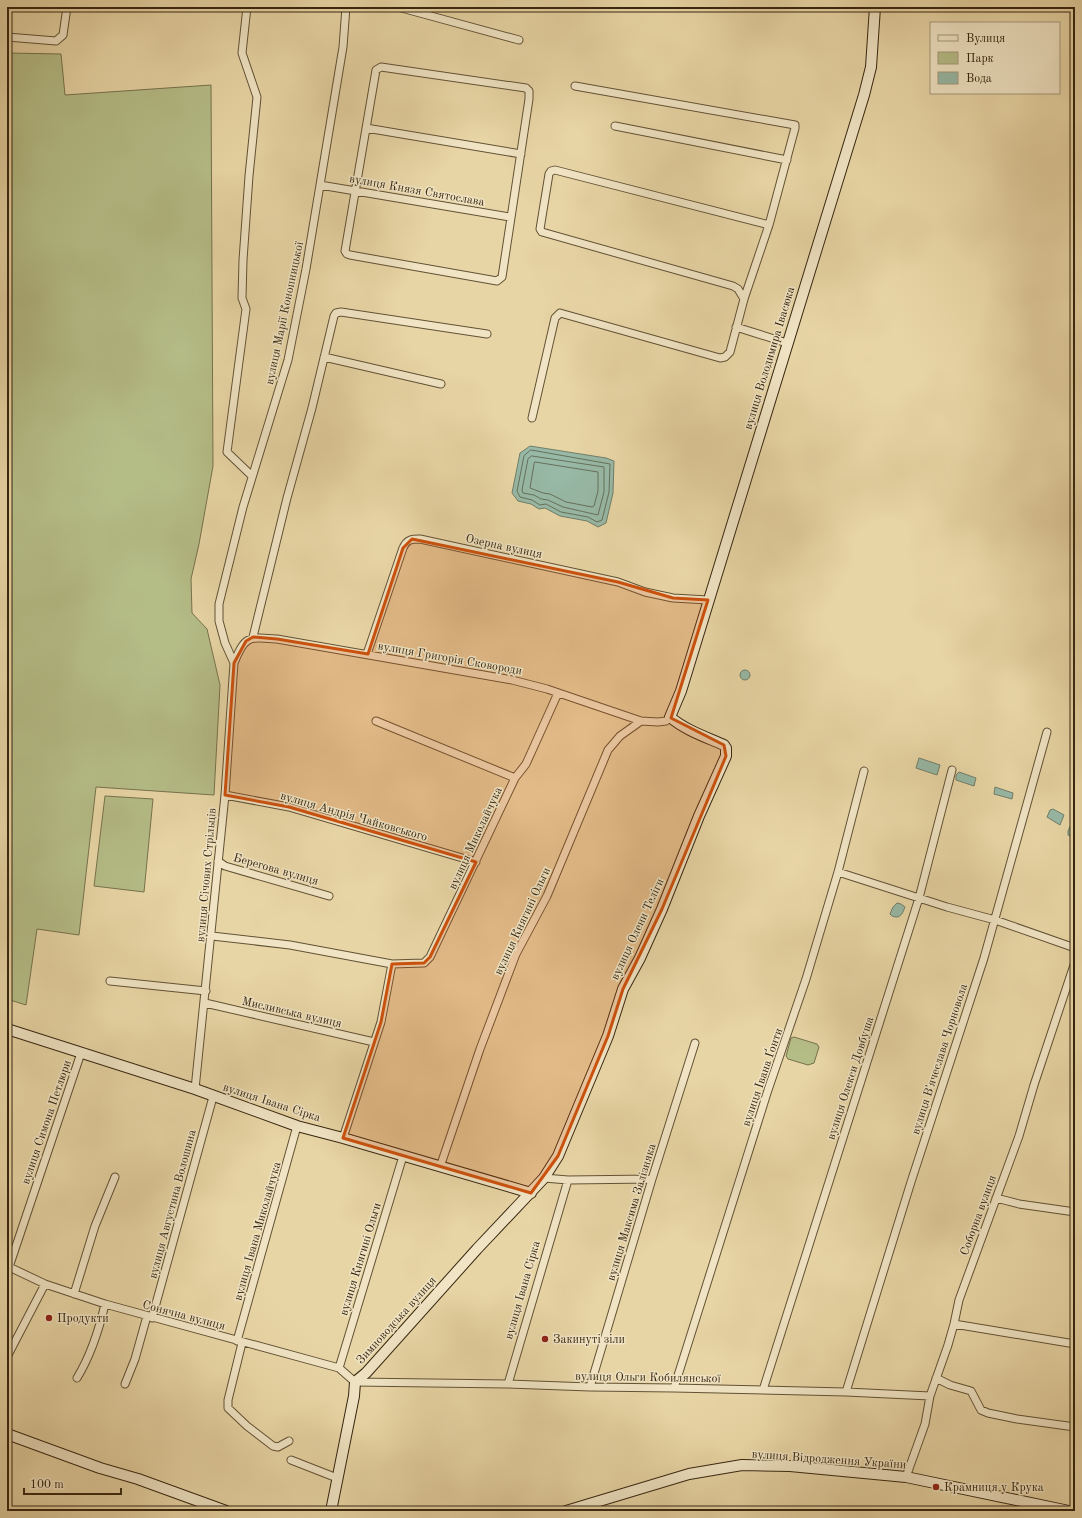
<svg xmlns="http://www.w3.org/2000/svg" width="1082" height="1518" viewBox="0 0 1082 1518" font-family="'Old Standard TT',serif">
<style>
.green{fill:#b5bd87;stroke:#76724c}
.water{fill:#97b9a6;stroke:#707e6a}
.lines{fill:none;stroke-linecap:round;stroke-linejoin:round}
.shore{stroke:#66705b;stroke-width:1}
.street-casing{stroke:#625235;stroke-width:9}
.secondary-casing{stroke:#362610;stroke-width:12}
.street{stroke:#f0e4c4;stroke-width:7}
.secondary{stroke:#f0e4c4;stroke-width:10}
.marked{fill:#cd510d;fill-opacity:0.2;stroke:#cd510d;stroke-width:3;stroke-linejoin:round}
.poi-dot{fill:#8f2418;stroke:#f0e4c4;stroke-width:1.5}
.labels{text-anchor:middle;stroke-width:3;stroke-linejoin:round;paint-order:stroke}
.street-label{font-size:12px;fill:#362610;stroke:#f0e4c4}
.poi-label{font-size:12px;fill:#362610;stroke:#f0e4c4;text-anchor:start}
</style>
<rect width="100%" height="100%" fill="#e8d5a5"/>
<filter id="stains"><feTurbulence type="fractalNoise" baseFrequency=".005" numOctaves="4"/><feColorMatrix values="0 0 0 0 .2 0 0 0 0 .09 0 0 0 0 .02 0 0 0 .5 -.17"/></filter>
<radialGradient id="worn" r=".72"><stop offset=".6" stop-color="#630" stop-opacity="0"/><stop offset="1" stop-color="#630" stop-opacity=".3"/></radialGradient>
<!-- green -->
<path class="green" d="M7 53 61 54 65 95 211 85 213 466 199 544 191 579 192 613 207 629 220 685 214 795 96 787 79 935 37 929 26 1005 7 999Z
M105 796 153 799 144 892 94 886Z
M794 1037 817 1044 819 1047 814 1063 808 1065 788 1059 786 1056 791 1038Z"/>
<!-- water -->
<path class="water" d="M530 446 606 458 614 461 613 493 606 523 598 527 587 521 560 516 545 508 539 509 531 504 518 501 512 493 520 453Z
M740 675a5 5 0 1 1 10 0a5 5 0 1 1-10 0Z
M919 758 940 765 937 775 916 768Z
M959 772 976 778 974 786 956 780V775Z
M995 787 1013 793 1012 799 994 794Z
M1053 809 1064 815 1060 825 1047 817 1050 810Z
M1072 822H1075V839L1068 835V831Z
M897 903 901 904 905 907C902 915 900 919 892 916L890 914 893 907Z"/>
<g class="lines">
<!-- shore -->
<path class="shore" d="M531 450 610 464 609 492 602 520 597 522 588 517 561 512 546 504 540 505 532 500 520 497 517 491 524 456Z
M532 456 604 467V492L598 515 563 507 548 500 541 499 534 495 523 493 522 490 528 459Z
M535 462 598 472V491L594 506 592 507 566 502 550 494 543 493 530 488 534 464Z"/>
<!-- street casing -->
<g class="street-casing">
<path id="street" d="M247 7 242 53 257 97 249 176 243 260 242 298 246 309 227 452 252 476
M398 7 519 40
M7 37 56 41 63 35 67 7
M381 67 526 88 529 91V99L502 277 497 281 350 255 347 254 345 251 376 70Z
M575 86 795 125V128L769 225
M615 126 787 160
M366 128 521 154
M320 185 510 217
M736 327 787 343
M324 357 441 384
M532 418 555 318 560 313 720 358 725 357 730 352 744 299 769 225 555 170 551 171 549 174 540 229 542 232 733 286 738 289 744 299
M253 637 287 498 312 408 334 316 336 313 341 312 487 334
M367 654 403 548C407 539 412 539 420 539L618 582 645 592 673 598 708 600
M234 663 225 643 219 621V604L243 507 288 360 306 269 343 47 346 7
M376 721 515 778
M225 795 289 807 476 862
M218 861 225 866 329 896
M838 872 947 907 995 920 1075 948
M212 936 290 945 392 964 424 963 430 957 515 778 526 764 558 693
M110 981 206 991
M205 1003 374 1042
M195 1089 225 795 234 663C245 635 249 637 277 639L512 680 547 689 641 721 658 722 666 721 670 717
M343 1138 381 1022 392 964
M440 1167 480 1049 516 954 547 896 608 750 620 736 641 721
M544 1178 568 1180 652 1179
M996 1198 1019 1204 1075 1212
M7 1266 45 1284 105 1304 339 1368 355 1382 508 1384 590 1387 674 1388 846 1392 930 1396
M9 1267 81 1053
M74 1294 95 1226 115 1177
M152 1318 213 1097
M954 1324 1075 1344
M237 1341 297 1126
M242 1343 228 1400V1408L247 1426 273 1446 278 1447 289 1441
M7 1357 45 1284
M339 1368 403 1156
M77 1378C91 1355 99 1330 105 1304
M936 1378 950 1385 971 1391 981 1410 988 1413 1017 1419 1075 1427
M125 1384 135 1359 147 1316
M508 1384 568 1180
M590 1387 652 1179 695 1043
M674 1388 768 1090 806 979 838 872 864 771
M763 1390 919 898 952 770
M846 1392 911 1182 984 958 1047 732
M291 1460 337 1478
M906 1477 925 1424 930 1396 948 1345 954 1324 959 1300 1019 1136 1034 1085 1075 962"/>
</g>
<!-- secondary casing -->
<g class="secondary-casing">
<path id="secondary" d="M7 1029 195 1089 297 1126 343 1138 531 1193
M7 1434 100 1468 138 1479 226 1511
M331 1511 354 1396 355 1382 366 1373 477 1249 544 1178 558 1156 608 1036 623 989 640 958 662 909 699 816 726 756V748L724 745C706 737 685 730 670 717L681 691 864 95 871 67 875 7
M566 1511 689 1474 742 1465 790 1466 906 1477 1069 1511"/>
</g>
<!-- street -->
<use href="#street" class="street"/>
<!-- secondary -->
<use href="#secondary" class="secondary"/>
</g>
<!-- marked area -->
<path class="marked" d="M412 539 618 582 673 598 708 600 671 718 724 745 726 756 662 909 623 989 608 1036 558 1156 531 1193 343 1138 381 1022 392 964 424 963 430 957 476 862 289 807 225 795 234 663 246 641 253 637 277 639 368 654 403 548Z"/>
<!-- markers -->
<g class="poi-dot">
<circle cx="49" cy="1318" r="4"/>
<circle cx="545" cy="1339" r="4"/>
<circle cx="936" cy="1487" r="4"/>
</g>
<g class="labels">
<!-- street labels -->
<g class="street-label">
<text transform="translate(417 190) rotate(10)" y="4">вулиця Князя Святослава</text>
<text transform="translate(284 313) rotate(-78)" y="4">вулиця Марії Конопницької</text>
<text transform="translate(769 358) rotate(-73)" y="4">вулиця Володимира Івасюка</text>
<text transform="translate(504 546) rotate(12)" y="4">Озерна вулиця</text>
<text transform="translate(450 658) rotate(10)" y="4">вулиця Григорія Сковороди</text>
<text transform="translate(354 816) rotate(16)" y="4">вулиця Андрія Чайковського</text>
<text transform="translate(475 838) rotate(-65)" y="4">вулиця Миколайчука</text>
<text transform="translate(276 869) rotate(16)" y="4">Берегова вулиця</text>
<text transform="translate(206 875) rotate(-85)" y="4">вулиця Січових Стрільців</text>
<text transform="translate(522 921) rotate(-65)" y="4">вулиця Княгині Ольги</text>
<text transform="translate(637 929) rotate(-65)" y="4">вулиця Олени Теліги</text>
<text transform="translate(292 1012) rotate(13)" y="4">Мисливська вулиця</text>
<text transform="translate(939 1059) rotate(-72)" y="4">вулиця Вʼячеслава Чорновола</text>
<text transform="translate(762 1077) rotate(-71)" y="4">вулиця Івана Ґонти</text>
<text transform="translate(850 1078) rotate(-72)" y="4">вулиця Олекси Довбуша</text>
<text transform="translate(272 1102) rotate(18)" y="4">вулиця Івана Сірка</text>
<text transform="translate(46 1122) rotate(-71)" y="4">вулиця Симона Петлюри</text>
<text transform="translate(172 1204) rotate(-75)" y="4">вулиця Августина Волошина</text>
<text transform="translate(631 1212) rotate(-73)" y="4">вулиця Максима Залізняка</text>
<text transform="translate(978 1215) rotate(-70)" y="4">Соборна вулиця</text>
<text transform="translate(257 1231) rotate(-74)" y="4">вулиця Івана Миколайчука</text>
<text transform="translate(360 1259) rotate(-73)" y="4">вулиця Княгині Ольги</text>
<text transform="translate(522 1290) rotate(-74)" y="4">вулиця Івана Сірка</text>
<text transform="translate(184 1315) rotate(15)" y="4">Сонячна вулиця</text>
<text transform="translate(396 1320) rotate(-48)" y="4">Зимноводська вулиця</text>
<text transform="translate(648 1377) rotate(1)" y="4">вулиця Ольги Кобилянської</text>
<text transform="translate(829 1459) rotate(4)" y="4">вулиця Відродження України</text>
</g>
<!-- poi labels -->
<g class="poi-label">
<text x="57" y="1322">Продукти</text>
<text x="553" y="1343">Закинуті зіли</text>
<text x="944" y="1491">Крамниця у Крука</text>
</g>
</g>
<!-- margin -->
<rect width="1082" height="1518" fill="none" stroke="#e8d5a5" stroke-width="24"/>
<rect x="8" y="8" width="1066" height="1502" fill="none" stroke="#362610" stroke-width="2"/>
<rect x="12" y="12" width="1058" height="1494" fill="none" stroke="#362610"/>
<!-- legend -->
<rect x="930" y="22" width="130" height="72" fill="#f0e4c4" stroke="#a6987c"/>
<rect x="938" y="35" width="20" height="6" fill="#f0e4c4" stroke="#a6987c"/>
<text x="966" y="42" font-size="12" fill="#362610">Вулиця</text>
<rect x="938" y="52" width="20" height="12" fill="#b5bd87" stroke="#a6987c"/>
<text x="966" y="62" font-size="12" fill="#362610">Парк</text>
<rect x="938" y="72" width="20" height="12" fill="#97b9a6" stroke="#a6987c"/>
<text x="966" y="82" font-size="12" fill="#362610">Вода</text>
<!-- scale -->
<path d="M24 1488v6h97v-6" fill="none" stroke="#362610" stroke-width="2"/>
<text x="30" y="1488" font-size="12" fill="#362610" stroke="#f0e4c4" stroke-width="3" paint-order="stroke">100 m</text>
<rect width="100%" height="100%" filter="url(#stains)"/>
<rect width="100%" height="100%" fill="url(#worn)"/>
</svg>
